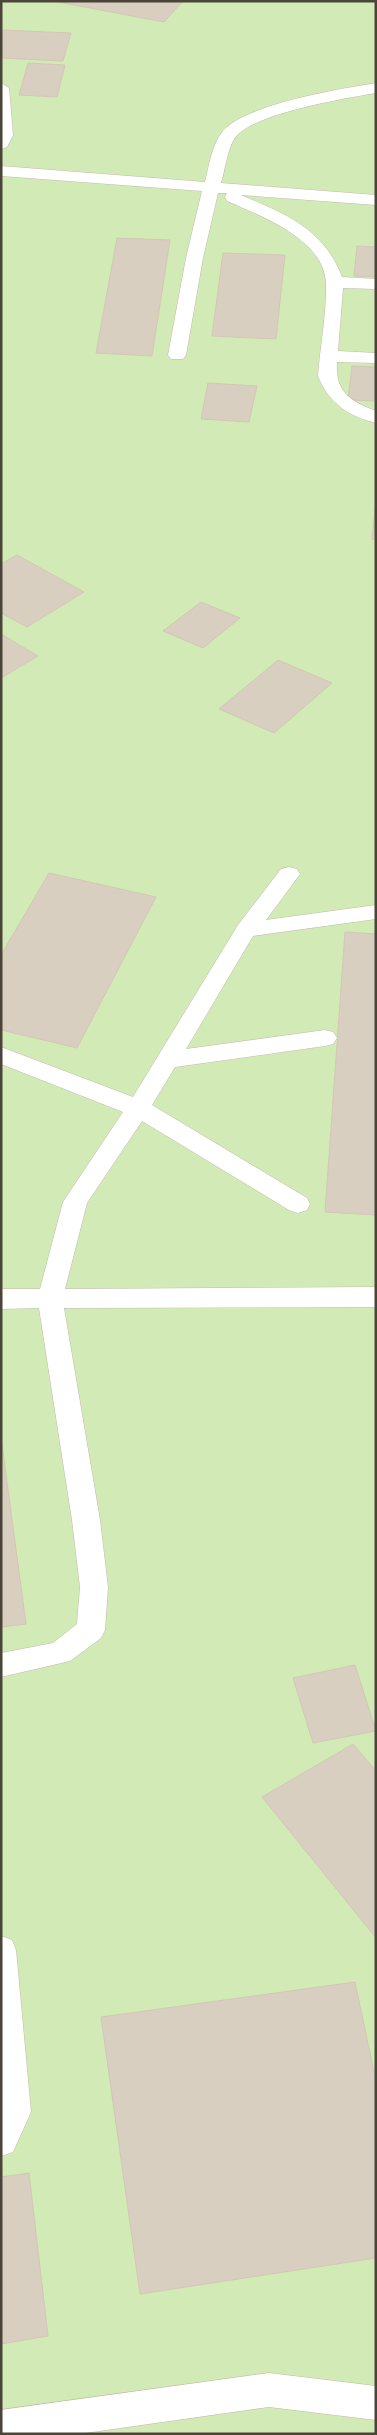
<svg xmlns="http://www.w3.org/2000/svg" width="377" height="2435" viewBox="0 0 377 2435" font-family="Roboto,sans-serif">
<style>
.green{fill:#d2eab5}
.building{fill:#d8cfc1;stroke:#d3c7b4}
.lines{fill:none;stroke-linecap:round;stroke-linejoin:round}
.service-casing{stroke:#c2bbae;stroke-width:1}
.service{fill:#fff;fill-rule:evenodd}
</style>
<rect width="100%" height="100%" fill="#f6f3ec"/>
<!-- green -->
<path class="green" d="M1 1H376V2434H1Z"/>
<!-- building -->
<path class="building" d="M53 1H183L164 22Z
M1 30 71 33 63 61 1 58Z
M28 63 65 65 57 97 19 95Z
M117 238 170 240 152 356 96 353Z
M357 246 376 247V277L354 276Z
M223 253 285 255 276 339 212 336Z
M352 366 376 367V401L348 400Z
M208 383 257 386 249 422 201 419Z
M376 500V540L372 539Z
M17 555 84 592 27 627 1 613V564Z
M201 602 240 618 203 648 163 631Z
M1 634 38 656 1 678Z
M278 660 332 683 274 733 219 709Z
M49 873 156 897 77 1048 1 1030V955Z
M345 932 376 934V1215L325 1212Z
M1 1437 26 1624 1 1627Z
M355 1665 376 1731 313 1743 293 1678Z
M353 1744 376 1771V1938L262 1797Z
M355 1982 376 2081V2258L140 2294 101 2017Z
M29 2173 48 2336 1 2344V2177Z"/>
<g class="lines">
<!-- service casing -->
<g class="service-casing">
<path id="service" d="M1 83 9 88 13 135 7 147 1 149Z
M376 83V93C346 98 249 114 234 139 227 151 225 170 221 183L376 195V205L241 195C285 214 324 229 342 277L376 279V289L343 288 338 351 376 353V363L337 362C335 392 350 401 376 411V423C348 416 329 403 318 376 320 348 327 311 326 283 324 239 261 216 227 201L225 197 227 193H218L203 258 186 355 183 359H171L168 355 186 258 202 191 1 176V166L205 182C209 166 212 144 223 131 246 104 340 89 376 83Z
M289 867 297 869 300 874 266 920 376 905V919L253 936 186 1049 325 1030 333 1032 337 1038 333 1044 325 1046 175 1067 152 1105 307 1198 310 1204 307 1210 298 1213 289 1210 142 1121 87 1203 65 1289 376 1287V1307L64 1308 100 1520 108 1587 105 1630 101 1638 70 1661 1 1677V1653L53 1643 77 1624 80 1587 72 1520 39 1308 1 1309V1289H40L63 1202 123 1112 1 1064V1047L133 1097 238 925 281 869Z
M1 1936 12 1940 16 1950 31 2112 13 2152 1 2156Z
M269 2373 376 2386V2420L269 2407 78 2434H1V2410Z"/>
</g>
<!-- service -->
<use href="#service" class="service"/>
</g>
<!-- border -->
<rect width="377" height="2435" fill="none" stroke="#4b4439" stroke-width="5"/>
</svg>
